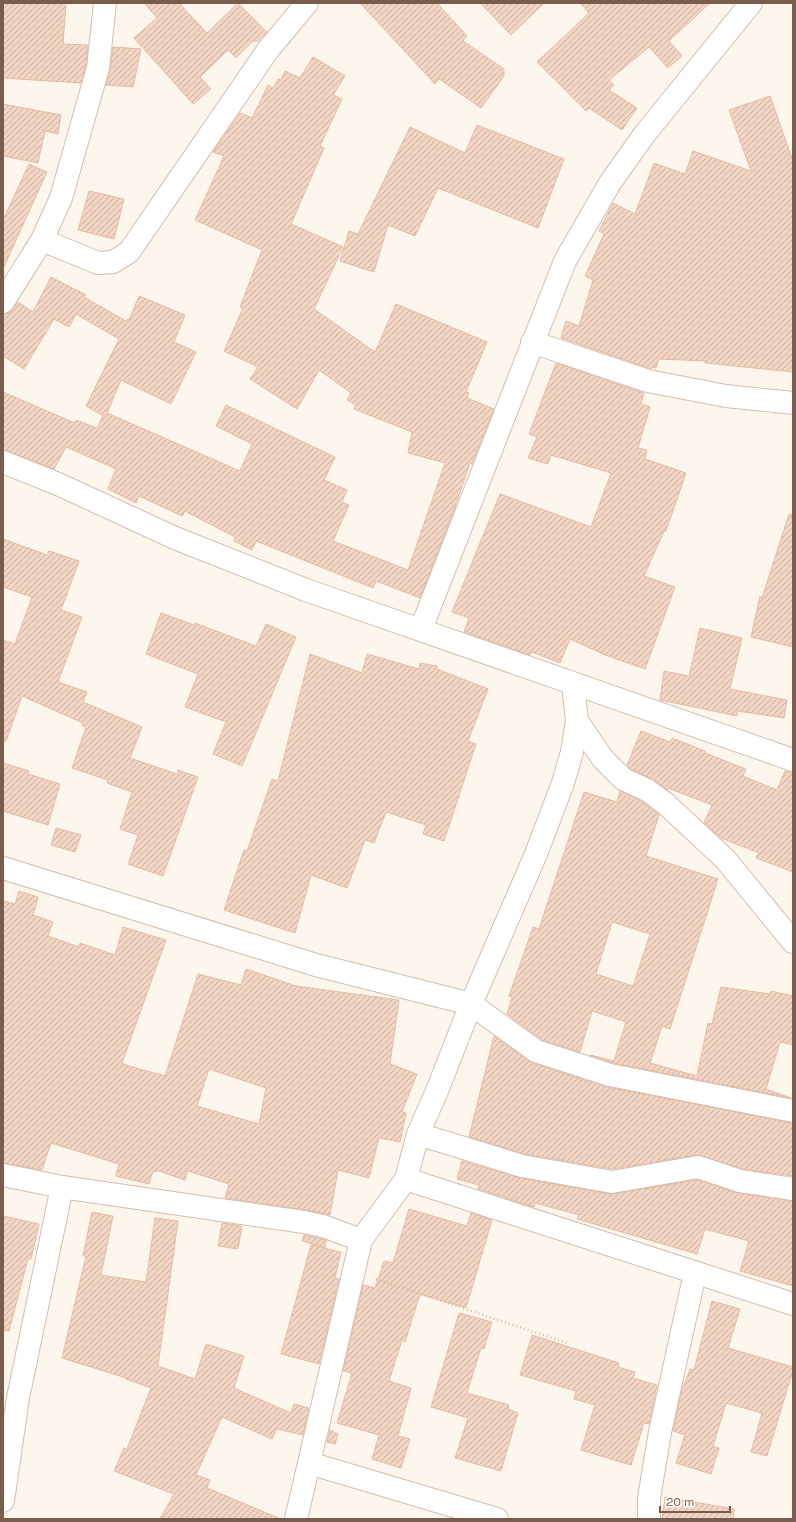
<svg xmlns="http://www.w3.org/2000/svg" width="796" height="1522" viewBox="0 0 796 1522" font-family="'Space Grotesk',sans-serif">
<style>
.building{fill:url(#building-hatch);stroke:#e6bba3;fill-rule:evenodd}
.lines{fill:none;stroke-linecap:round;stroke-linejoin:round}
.street-casing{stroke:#d1beb0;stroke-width:24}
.path{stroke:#d9b8a5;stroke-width:2.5;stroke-dasharray:1 3;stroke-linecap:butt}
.street{stroke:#fff;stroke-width:22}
</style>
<defs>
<pattern id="building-hatch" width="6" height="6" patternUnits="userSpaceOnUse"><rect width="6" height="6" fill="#f3d5c3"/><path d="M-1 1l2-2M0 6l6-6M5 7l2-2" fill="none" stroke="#cab0a1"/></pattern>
</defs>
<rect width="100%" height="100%" fill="#fdf6ec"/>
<!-- building -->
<path class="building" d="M3 3H66L63 44 88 45 86 66 81 83 3 78Z
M144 3H179L207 33 238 3 267 32 258 41H253L236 58 228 50 200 77 211 89 193 104 134 38 157 18Z
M360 3H437L467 36 463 41 504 69V76L481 108 439 79 435 84Z
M480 3H544L511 35Z
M580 3H710L669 41 682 56 668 68 649 47 609 80 614 85 609 90 637 108 622 130 589 108 586 111 537 62 589 13Z
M113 47 141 49 133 87 106 85 110 69Z
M313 57 345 76 333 95 342 99 320 146 324 148 291 224 343 247 314 309 375 352 396 304 487 342 466 392 469 393 467 398 494 409 472 464 470 463 453 513 420 598 376 581 373 588 256 541 252 550 234 541 235 537 185 511 182 516 139 496 136 503 108 489 116 469 66 447 54 469 3 450V392L75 423 76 420 97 428 103 416 86 406 119 339 76 314 69 327 54 319 24 369 3 356V314L9 313 18 302 33 312 51 277 86 295 84 297 126 321 128 319 129 320 139 296 185 315 174 342 196 352 171 404 121 380 107 413 240 471 252 444 216 426 226 405 335 457 324 480 347 490 342 502 349 505 333 541 408 570 445 463 408 453 412 432 354 409 356 405 347 400 351 393 319 370 297 409 250 379 258 367 224 351 243 308 240 307 262 250 195 220 224 156 213 152 240 113 252 118 268 85 273 88 278 79 281 80 285 71 300 78Z
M770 96 793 161V372L705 363V361L659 359 656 368 652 367 651 369 561 338 566 321 579 326 593 280 585 276 604 234 599 231 613 203 635 214 654 163 685 174 693 151 751 171 729 110Z
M3 104 61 115 58 134 45 131 38 163 3 156Z
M477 125 564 159 538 228 438 188 415 236 388 225 374 272 340 261 349 231 358 234 410 127 465 153Z
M29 164 47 172 3 269V220Z
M89 191 124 199 114 239 78 230Z
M556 363 644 393 641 404 650 407 638 448 647 450 645 459 686 473 666 531H664L644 576 675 587 645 669 605 655 570 639 560 663 532 652 530 655 464 632 469 618 452 612 500 494 591 527 611 473 551 455 548 464 528 458 537 437 529 434Z
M789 514 793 515V647L751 637 760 596 762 598Z
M3 539 47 555 49 551 79 561 61 610 82 617 58 682 87 692 83 702 142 727 130 758 177 774 178 770 198 777 163 876 128 864 138 835 120 829 132 792 107 783 108 780 72 768 86 727 82 725 83 723 22 696 6 741H3V640L15 644 32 597 3 587Z
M161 613 194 625 195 623 256 646 266 624 296 637 242 766 213 754 226 722 185 707 198 674 146 654Z
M700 628 742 638 730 689 787 700 784 718 737 711V716L660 700 664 671 689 676Z
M310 654 362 673 367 654 419 669 420 663 437 666V669L488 689 468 741 476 744 444 841 423 834 426 825 386 812 374 843 365 840 347 888 311 875 295 933 224 910 244 850 247 851 272 779 278 781Z
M641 731 670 742 672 738 705 751V753L746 769 743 776 777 790 785 771 793 772V872L756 858 759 853 721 838 704 823 712 805 668 788V790L652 779 630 769 627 765Z
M3 763 29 771 28 774 60 784 48 825 3 811Z
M620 791 641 801 659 815 646 856 718 879 670 1029 662 1026 650 1063 697 1076 708 1023 712 1024 721 987 770 994 771 991 793 996V1045L780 1042 766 1089 791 1098 613 1063 590 1055 614 1061 626 1022 592 1011 580 1052 542 1040 507 1014 512 997 509 996 533 927 539 929 584 792 617 802ZM612 922 650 934 633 986 596 974Z
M56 828 81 835 75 852 51 845Z
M19 891 38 897 33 915 53 922 48 936 79 947 80 943 115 955 123 927 166 940 122 1063 129 1066 165 1076 198 974 241 985 246 969 296 986 399 1000 390 1064 417 1074 402 1112 406 1113 400 1142 379 1138 369 1178 338 1170 330 1215 306 1210 225 1198 229 1184 188 1171 185 1180 156 1170V1172L153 1171 149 1184 116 1176 119 1164 51 1143 42 1170 3 1163V901L15 904ZM209 1069 266 1088 259 1124 197 1106Z
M494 1036 532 1063 606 1087 793 1123V1176L743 1169 696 1155 612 1169 525 1154 469 1137Z
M462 1161 520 1178 610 1194 697 1180 738 1193 793 1201V1286L740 1271 749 1241 705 1229 697 1254 577 1219 579 1215 535 1203 534 1207 478 1189 479 1185 457 1179Z
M409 1209 467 1226 471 1213 492 1220 466 1308 420 1294 405 1342 402 1340 389 1381 411 1388 398 1436 410 1439 401 1468 372 1459 379 1435 337 1423 352 1373 343 1371 363 1285 375 1288 384 1261 393 1263Z
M92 1212 113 1216 101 1275 146 1282 155 1218 178 1221 158 1366 195 1379 206 1344 244 1356 234 1388 291 1413 294 1404 309 1408 303 1435 277 1429 272 1439 222 1417 196 1475 210 1480 207 1488 281 1519H160L174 1494 114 1471 124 1448 127 1449 151 1388 126 1379V1378L62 1358 86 1256H83Z
M3 1216 39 1224 31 1259H28L9 1331 3 1330Z
M222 1223 242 1226 238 1249 218 1246Z
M304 1235 326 1240 325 1248 302 1241Z
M311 1245 341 1252 335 1278 339 1279 319 1364 281 1354Z
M712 1301 740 1309 728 1348 793 1367V1370L767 1456 751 1452 762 1413 726 1403 713 1446 719 1448 711 1474 676 1463 685 1435 673 1431 681 1393 690 1369 694 1370Z
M459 1313 492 1322 484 1349 481 1348 467 1393 509 1405 508 1409 518 1413 501 1471 455 1458 468 1418 431 1407Z
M532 1335 619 1363 618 1367 635 1372 633 1378 657 1385 649 1424 644 1423 631 1465 581 1450 595 1405 574 1399 576 1391 520 1375Z
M330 1430 338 1434 335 1444 327 1442Z
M665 1497 734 1509 733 1519H662Z"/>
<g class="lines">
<!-- street casing -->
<g class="street-casing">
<path id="street" d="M42 240 98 263 113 262 129 252 268 50 307 3
M3 302 42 240 61 198 98 68 105 3
M532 342 648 381 726 396 793 403
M3 462 58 484 175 538 306 590 793 760
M421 629 565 261 610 183 644 135 751 3
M577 721 603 759 623 779 647 790 666 804 726 860 793 942
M3 868 316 965 471 1004 536 1051 610 1075 793 1111
M418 1134 522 1166 612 1182 698 1167 740 1181 793 1189
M3 1175 62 1187 304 1222 323 1226 361 1240
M406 1179 793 1304
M309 1463 497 1519
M3 1501 18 1398 62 1187
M296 1519 361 1240 406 1179 418 1134 437 1091 471 1004 536 854 563 783 572 752 577 721 573 684
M649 1519V1498L660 1432 695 1273"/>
</g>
<!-- path -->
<path class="path" d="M376 1279 567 1343"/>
<!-- street -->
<use href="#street" class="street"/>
</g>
<!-- border -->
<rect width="796" height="1522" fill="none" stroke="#7a5c4d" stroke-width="8"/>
<!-- scale -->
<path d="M660 1506v6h70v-6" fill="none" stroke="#7a5c4d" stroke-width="2"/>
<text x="666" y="1506" font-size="12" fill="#7a5c4d" stroke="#fffaf3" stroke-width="3" paint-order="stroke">20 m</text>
</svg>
